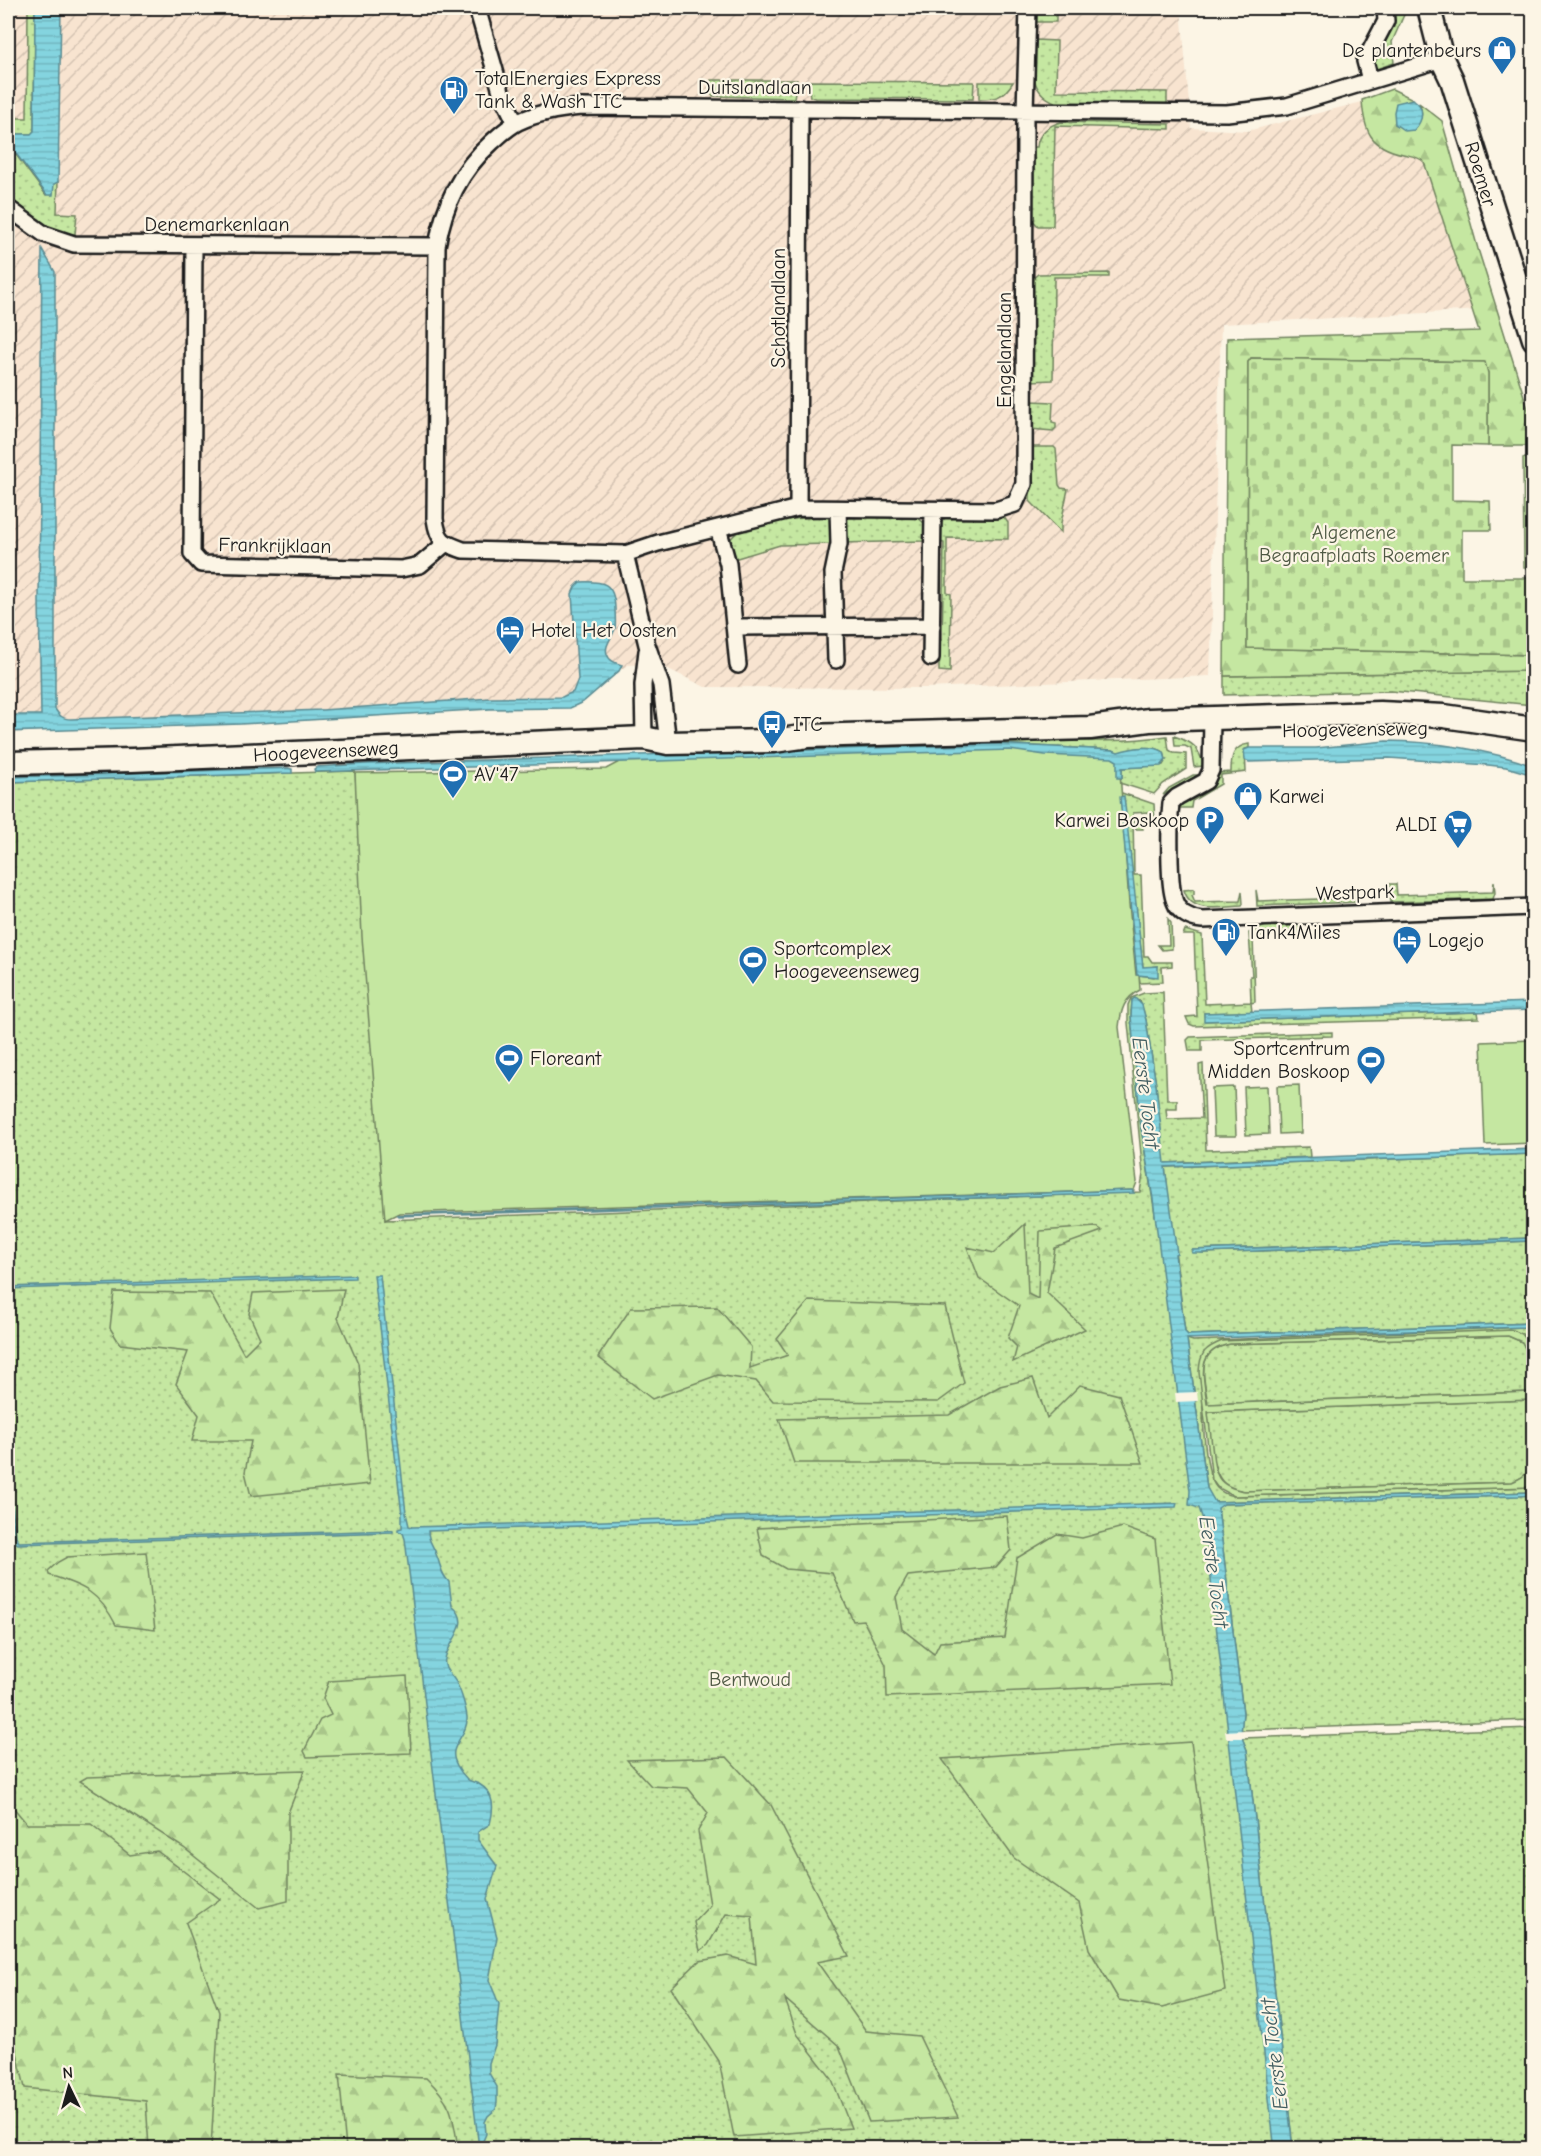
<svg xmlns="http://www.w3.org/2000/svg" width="1541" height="2156" viewBox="0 0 1541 2156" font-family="'Comic Neue',sans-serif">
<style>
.industrial{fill:url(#industrial-furrows)}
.grass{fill:url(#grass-dots);stroke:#70825e;stroke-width:1.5}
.forest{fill:url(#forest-firs);stroke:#70825e;stroke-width:1.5}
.cemetery{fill:url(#cemetery-stones);stroke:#70825e;stroke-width:1.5}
.garden{fill:#c5e7a1;stroke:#70825e;stroke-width:1.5;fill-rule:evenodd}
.water{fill:url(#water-rules);stroke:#5a8a91;stroke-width:1.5}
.pier{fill:#fcf5e5}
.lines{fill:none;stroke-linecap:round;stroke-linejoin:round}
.street-casing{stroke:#1c1c1c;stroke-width:20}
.secondary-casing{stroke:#1c1c1c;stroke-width:27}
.street{stroke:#fcf5e5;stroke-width:15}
.secondary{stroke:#fcf5e5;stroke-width:22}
.labels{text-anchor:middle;stroke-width:4.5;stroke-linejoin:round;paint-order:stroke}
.poi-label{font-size:20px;fill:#1c1c1c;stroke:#fcf5e5;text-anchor:start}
.street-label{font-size:20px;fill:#1c1c1c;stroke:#fcf5e5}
.park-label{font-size:20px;fill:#4f5944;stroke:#fcf5e5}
.water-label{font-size:21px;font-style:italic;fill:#405c60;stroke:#fcf5e5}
</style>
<defs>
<pattern id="industrial-furrows" width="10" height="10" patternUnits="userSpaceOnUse" patternTransform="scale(1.5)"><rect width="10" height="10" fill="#f8e4d0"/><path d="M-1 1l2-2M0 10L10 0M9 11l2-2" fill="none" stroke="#d4c3b2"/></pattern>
<pattern id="grass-dots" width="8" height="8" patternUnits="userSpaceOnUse" patternTransform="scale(1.5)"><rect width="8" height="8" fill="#c5e7a1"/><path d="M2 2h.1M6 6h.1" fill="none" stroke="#a9c68a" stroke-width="1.8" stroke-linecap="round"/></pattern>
<pattern id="forest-firs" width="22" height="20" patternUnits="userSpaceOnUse" patternTransform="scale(1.5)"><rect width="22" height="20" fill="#c5e7a1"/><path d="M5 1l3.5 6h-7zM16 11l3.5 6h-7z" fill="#a9c68a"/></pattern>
<pattern id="cemetery-stones" width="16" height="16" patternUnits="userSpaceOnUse" patternTransform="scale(1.5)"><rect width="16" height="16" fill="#c5e7a1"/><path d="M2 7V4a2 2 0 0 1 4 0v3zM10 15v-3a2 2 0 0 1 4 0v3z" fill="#a9c68a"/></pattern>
<pattern id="water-rules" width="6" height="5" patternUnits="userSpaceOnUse" patternTransform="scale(1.5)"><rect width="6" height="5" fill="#84d4df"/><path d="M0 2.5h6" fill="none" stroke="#71b5bf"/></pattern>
</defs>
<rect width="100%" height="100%" fill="#fcf5e5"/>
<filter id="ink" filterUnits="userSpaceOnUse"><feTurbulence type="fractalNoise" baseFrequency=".0167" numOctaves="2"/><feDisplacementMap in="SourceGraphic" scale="12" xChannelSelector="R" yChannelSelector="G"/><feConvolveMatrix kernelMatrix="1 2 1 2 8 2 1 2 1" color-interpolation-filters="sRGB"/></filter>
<g filter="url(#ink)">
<!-- industrial -->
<path class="industrial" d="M8 8H1181L1191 128 1247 131 1378 98 1394 148 1426 160 1481 310 1221 324 1210 676 926 688 705 687 658 664 628 665 570 701 8 728Z"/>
<!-- grass -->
<path class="grass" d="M28 8H35L34 131 32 134H8V118H27Z
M1034 8H1056V22H1035Z
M1391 8H1407L1392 42 1394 63 1376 69 1372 60 1394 18Z
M1035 40 1057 41 1056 91 1167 92V105L1061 104C1028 95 1033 70 1033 43Z
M711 80H797L794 98 714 96 710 94Z
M808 81 974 82 973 99 816 98 810 97Z
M979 82H1013C1004 97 996 99 979 99Z
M1061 122 1170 124V129L1055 126 1053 226H1038L1031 218 1033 147H1037C1038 133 1049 125 1061 122Z
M8 144 46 195 54 183 58 182 57 213 77 214 75 234C52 237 26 214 8 202Z
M1109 273V277H1054L1053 380 1031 381V280L1038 274Z
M1031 401 1053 402 1052 422 1056 423V428L1053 431 1030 429Z
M1032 447H1054L1056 449 1059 485 1061 488 1068 489 1061 523V533L1030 501V450Z
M1523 458 1533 459V568H1524Z
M841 516 917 517 924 523V541L842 543Z
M835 517 833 544 780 545 734 559 730 540C742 519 812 517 835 517Z
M946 517H1004L1008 523V539L947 538V593L951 594 950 672 939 671V640H942L944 543 940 542V524Z
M1533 671V705L1391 691 1224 695V676Z
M1167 736 1169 750 1174 753 1186 754V769L1163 784 1154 794 1123 784 767 757 1122 778V768L1163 765 1166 760 1164 752C1153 744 1131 748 1118 753L1113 750 993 744 789 750V749L818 745C881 744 944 740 1006 740 1060 740 1113 744 1167 736Z
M1174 736C1195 743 1198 747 1204 766L1194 767 1191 749 1185 746H1175Z
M1249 744V748L1245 749 1246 772 1221 775V784L1192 801 1191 808H1179C1189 792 1212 793 1218 773L1231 772C1231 758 1232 746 1249 744Z
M355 771 385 1220 1140 1192 1143 1174 1128 1023V1005L1131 998 1144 993 1163 992 1167 1100H1177V1109H1166L1167 1119 1202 1118 1199 1065 1203 1064 1206 1150 1309 1147 1310 1157 1164 1163 1156 1085 1146 1020 1140 1001 1132 1000 1131 1016 1141 1128 1204 1513 1279 2148H8V782Z
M1193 775H1199L1163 795 1169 788Z
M1116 791 1154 804 1155 825H1143V829H1136L1135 825 1149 823V812L1133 813 1134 875H1141L1144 956H1148L1152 962H1172V966L1162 967 1163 982 1140 983 1139 975 1154 977 1158 966 1143 968 1133 883 1120 797Z
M1494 881 1495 893 1493 899 1390 902 1389 884H1396L1397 895 1493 892Z
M1356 887 1358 889V902L1257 906 1256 890 1258 901 1354 898V889Z
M1194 889V894L1192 895 1195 902 1240 901 1242 891 1243 904 1242 906C1222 907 1191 915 1184 890Z
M1168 919 1171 923 1172 949 1162 950 1158 945H1169Z
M1297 923 1299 927 1300 934 1253 936 1255 1002 1251 1003 1252 1012 1204 1013 1205 1021 1478 1012 1479 1018 1194 1026 1189 1024 1186 1017 1197 1016 1194 935H1183L1185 930 1202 935 1205 1004 1251 1002 1250 976H1252L1249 933 1270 924Z
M1332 1032V1036L1202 1040V1051H1189L1187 1040 1190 1037Z
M1533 1154V1238L1192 1250 1202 1253 1533 1241V1323L1188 1335 1185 1332 1165 1167Z
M1526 1327 1533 1340V1348L1522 1334 1223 1341 1204 1352C1202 1378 1200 1469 1217 1488 1221 1492 1228 1495 1234 1496L1533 1487V1492L1215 1502 1212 1500 1207 1488 1187 1339 1193 1341Z
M1508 1336 1522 1342 1528 1354 1530 1392 1208 1404C1204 1377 1194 1351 1230 1344Z
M1530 1400 1532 1464C1528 1474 1522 1478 1512 1482L1245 1491C1241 1490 1235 1490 1231 1488 1209 1479 1210 1433 1208 1412Z
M1533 1495V1720L1241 1730 1243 1713 1218 1508 1220 1504Z
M1533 1728V2148H1293L1249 1767 1247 1750 1242 1738Z"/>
<!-- forest -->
<path class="forest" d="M1392 89 1413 99 1396 104 1395 124 1405 130H1414C1420 121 1425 114 1419 103L1442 121 1478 249 1533 425V446H1488V373L1484 362 1251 358 1248 362 1247 648 1533 655V671L1224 676 1227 338 1479 331 1424 162C1418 156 1411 156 1403 154 1370 147 1364 131 1362 100Z
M1025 1224 1028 1294 1038 1299 1040 1231 1096 1227 1102 1231 1055 1248 1047 1293 1085 1329 1013 1362 1017 1347 1008 1338 1019 1306 979 1278 967 1247 994 1253Z
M344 1289 338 1318 358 1363 370 1484 251 1496 245 1472 251 1441H192L199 1415 176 1384 188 1352 120 1344 110 1328 114 1292 210 1293 244 1354 260 1338 249 1314 253 1293Z
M809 1301 945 1306 964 1383 938 1402 773 1401 756 1381 718 1375 652 1399 598 1357 631 1308 717 1307 751 1347 750 1368 788 1355 777 1339Z
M1033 1378 1047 1418 1080 1385 1119 1395 1143 1463H794L779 1419 949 1415 1000 1386Z
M1007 1516 1011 1550 996 1567 908 1576 896 1597 902 1629 934 1654 940 1642 1005 1638 1017 1558 1057 1534 1082 1538 1123 1527 1155 1539 1170 1684 887 1697 886 1665 863 1620 853 1621 832 1573 786 1569 763 1556 757 1528Z
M146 1552 155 1630 116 1625C99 1592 84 1586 49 1575L48 1571 58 1562 67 1557Z
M407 1676 411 1753 307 1757 304 1751 320 1720 331 1715 323 1698 329 1681Z
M1191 1742 1225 1991 1162 2008 1119 2000 1089 1949 1079 1903 1014 1858 942 1759Z
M727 1757 771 1805 849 1956 817 1962 866 2031 919 2036 958 2117 869 2122 839 2046 785 1999 797 2034 832 2079 851 2128 734 2137 719 2061 671 1988 699 1961 728 1956 756 1964 752 1916 726 1914 708 1945 700 1951 694 1922 710 1905 698 1831 708 1813 688 1788 651 1786 627 1760Z
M305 1770 288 1813V1901L259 1908 184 1848 80 1781 87 1777Z
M8 1801 27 1824H91L130 1855 157 1851 220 1899 186 1923 219 2012 211 2148H149L146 2101 25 2088 8 2013Z
M339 2074 426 2078C452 2102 453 2114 458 2148H346Z"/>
<!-- cemetery -->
<path class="cemetery" d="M1251 358 1485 362 1488 373V446L1452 445V500L1490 501 1491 530H1462V578H1533V655L1247 648 1248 362Z"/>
<!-- garden -->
<path class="garden" d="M1002 748 1119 757 1129 904 1136 975H1139L1140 990C1124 998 1121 1010 1119 1027L1137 1182 1134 1190 399 1213 385 1220 362 937 355 773 606 769 621 761Z
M1533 1040V1143L1485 1145 1481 1042Z
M1299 1085 1301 1133 1279 1134 1277 1086Z
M1267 1086 1269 1134 1246 1135 1244 1087Z
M1234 1087 1236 1136H1214L1212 1088Z
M1513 1330 1522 1334 1533 1348V1487L1234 1496 1217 1487 1212 1480 1199 1372C1200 1352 1205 1348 1222 1341ZM1508 1336 1522 1342 1528 1354 1530 1392 1207 1404C1204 1377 1194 1351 1230 1344ZM1530 1400 1532 1464C1528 1474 1522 1478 1512 1482L1245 1491C1215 1486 1215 1473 1212 1446 1211 1435 1209 1423 1208 1412Z"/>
<!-- water -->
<path class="water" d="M35 8H61L58 182 54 184 53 195H47L8 143V134H31L34 131Z
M1413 99C1425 107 1424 120 1414 130L1405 131 1395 124 1394 112 1396 103Z
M42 249 55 272V709C59 715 62 719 71 719L322 710 491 698 562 697 573 692 578 679 572 594 575 587 580 582C603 581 614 582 615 608 615 614 616 622 615 628 613 637 604 645 607 654 609 661 616 663 622 665L619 671 583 702 570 708 490 709 241 724 8 732V715H41L39 601Z
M1386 741C1431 741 1491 750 1533 766V775L1506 767 1488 765 1389 758 1249 762 1245 760 1244 750 1249 748H1316Z
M993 744 1113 750 1118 752C1131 748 1153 744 1164 752L1166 760 1161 766 1122 768V778H1117V761L1112 758 1045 755 1010 750 315 772 314 769 317 767 365 764 731 752V755L777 753V751Z
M288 768 292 769V773L8 782V777Z
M1124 796 1143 967 1158 966V977L1137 975 1120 797Z
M1135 998 1142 1005 1146 1020 1156 1085 1165 1163 1533 1149V1154L1165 1167 1177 1253 1175 1254 1185 1332 1188 1335 1533 1323V1326L1525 1327 1187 1339 1207 1488 1215 1502 1533 1492V1495L1519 1496 1224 1504 1218 1508 1243 1713 1241 1735 1247 1750 1249 1767 1293 2148H1277L1274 2143 1205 1526 1199 1508 1189 1505 1190 1491 1153 1199 1141 1128 1131 1016 1132 1000Z
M1533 1002V1010L1204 1021V1013Z
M1132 1190 1134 1193 398 1216 397 1215Z
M1533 1238V1241L1202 1253H1192V1250Z
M355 1275V1278L8 1289V1287Z
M374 1275H380L406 1513 409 1526 412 1527 1177 1503 1176 1507 428 1531C428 1541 433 1545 436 1554 441 1565 440 1573 449 1582L452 1606C474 1623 448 1641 445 1659 443 1670 451 1673 456 1682 461 1691 466 1708 467 1717 468 1731 457 1739 454 1751 452 1760 460 1772 467 1779 470 1782 475 1782 479 1784 495 1793 494 1809 490 1824L478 1832V1840L497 1866 487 1899 497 1937 489 1980 499 2004 495 2045 489 2063V2073L497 2087V2102L496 2109 488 2116 485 2122 486 2134 483 2141V2148H479L405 1539 403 1533 398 1531V1529L402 1528V1515Z
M8 1469 16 1536 19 1542 393 1530V1532L18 1544 16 1543C12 1518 7 1494 8 1469Z"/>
<!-- pier -->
<path class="pier" d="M1197 1392 1198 1401 1176 1402 1175 1393Z
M1244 1730 1245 1738H1226L1225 1731Z"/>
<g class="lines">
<!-- street casing -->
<g class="street-casing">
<path id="street" d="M477 8 502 95 516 123
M1028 8 1025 110 1024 484 1015 504 996 510 798 508 658 543 625 554 463 550C443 543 438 541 435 519L437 246C444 204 460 171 492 142 500 135 508 127 518 122 537 113 559 109 581 107L1227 113 1287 106 1442 59
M1370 80 1365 61 1386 21 1385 8
M8 208 44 234 74 244 437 246
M194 245 192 554 201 564 401 569 420 565 445 544
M798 508 800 108
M718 528 728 564 738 665
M625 554 647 645 661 685 668 743
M735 627 932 626
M931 658 933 510
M836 660 833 573 839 544 838 509
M1212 719 1211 770 1206 781 1177 797 1171 803 1170 815C1170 836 1168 885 1175 902 1179 913 1191 919 1202 920L1534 907
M644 738 643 685 647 651"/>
</g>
<!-- secondary casing -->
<g class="secondary-casing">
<path id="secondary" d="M1429 8 1442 59 1452 80 1534 339
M8 763 132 760 644 738 668 743 774 741 808 736 1090 728 1149 720 1380 713 1444 716 1534 729"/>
</g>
<!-- street -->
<use href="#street" class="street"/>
<!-- secondary -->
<use href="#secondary" class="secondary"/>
</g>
</g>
<!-- icons -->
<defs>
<g id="shop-pin" transform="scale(1.5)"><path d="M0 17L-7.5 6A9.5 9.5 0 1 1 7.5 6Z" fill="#1f6fb2" stroke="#fcf5e5"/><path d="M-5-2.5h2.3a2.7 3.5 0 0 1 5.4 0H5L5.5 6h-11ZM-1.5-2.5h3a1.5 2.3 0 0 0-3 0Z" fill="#fff"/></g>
<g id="fuel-pin" transform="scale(1.5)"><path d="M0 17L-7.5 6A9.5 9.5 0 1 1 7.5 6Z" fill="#1f6fb2" stroke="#fcf5e5"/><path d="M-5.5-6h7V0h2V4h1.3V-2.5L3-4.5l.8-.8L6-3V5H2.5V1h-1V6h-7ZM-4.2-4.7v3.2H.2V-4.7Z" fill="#fff"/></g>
<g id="hotel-pin" transform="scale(1.5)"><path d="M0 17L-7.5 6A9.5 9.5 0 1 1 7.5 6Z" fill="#1f6fb2" stroke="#fcf5e5"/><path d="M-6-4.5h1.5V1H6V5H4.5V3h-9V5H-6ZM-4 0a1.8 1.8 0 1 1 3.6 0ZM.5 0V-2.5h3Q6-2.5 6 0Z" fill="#fff"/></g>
<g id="bus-pin" transform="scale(1.5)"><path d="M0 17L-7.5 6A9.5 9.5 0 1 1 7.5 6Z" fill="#1f6fb2" stroke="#fcf5e5"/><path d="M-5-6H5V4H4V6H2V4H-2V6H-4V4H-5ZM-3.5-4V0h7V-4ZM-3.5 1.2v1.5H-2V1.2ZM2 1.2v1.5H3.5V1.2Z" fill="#fff"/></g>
<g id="stadium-pin" transform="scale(1.5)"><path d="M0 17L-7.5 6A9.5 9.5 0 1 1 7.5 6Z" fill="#1f6fb2" stroke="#fcf5e5"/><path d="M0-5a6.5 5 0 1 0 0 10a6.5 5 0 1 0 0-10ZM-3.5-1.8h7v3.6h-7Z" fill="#fff"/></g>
<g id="parking-pin" transform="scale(1.5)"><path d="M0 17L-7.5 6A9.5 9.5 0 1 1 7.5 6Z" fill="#1f6fb2" stroke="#fcf5e5"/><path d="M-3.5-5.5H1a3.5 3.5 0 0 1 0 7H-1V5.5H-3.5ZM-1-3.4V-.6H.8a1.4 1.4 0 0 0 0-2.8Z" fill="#fff"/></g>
<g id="supermarket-pin" transform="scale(1.5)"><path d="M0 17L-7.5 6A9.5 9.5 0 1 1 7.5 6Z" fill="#1f6fb2" stroke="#fcf5e5"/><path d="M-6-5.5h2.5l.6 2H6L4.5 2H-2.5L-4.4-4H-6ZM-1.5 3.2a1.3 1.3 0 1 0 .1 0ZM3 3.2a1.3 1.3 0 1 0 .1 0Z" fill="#fff"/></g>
</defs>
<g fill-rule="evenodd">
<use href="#shop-pin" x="1502" y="50"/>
<use href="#fuel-pin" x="454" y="90"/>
<use href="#hotel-pin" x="510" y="630"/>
<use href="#bus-pin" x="772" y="724"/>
<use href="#stadium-pin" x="453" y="774"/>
<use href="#shop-pin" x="1248" y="796"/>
<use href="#parking-pin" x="1210" y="820"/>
<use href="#supermarket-pin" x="1458" y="824"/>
<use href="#fuel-pin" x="1226" y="932"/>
<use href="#hotel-pin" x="1407" y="940"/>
<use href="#stadium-pin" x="753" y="960"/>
<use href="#stadium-pin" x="509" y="1058"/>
<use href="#stadium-pin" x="1371" y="1060"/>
</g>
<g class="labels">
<!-- poi labels -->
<g class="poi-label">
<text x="1481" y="57" text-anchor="end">De plantenbeurs</text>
<text x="475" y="85">TotalEnergies Express<tspan x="475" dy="23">Tank &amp; Wash ITC</tspan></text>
<text x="531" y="637">Hotel Het Oosten</text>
<text x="793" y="731">ITC</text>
<text x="474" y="781">AV'47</text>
<text x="1269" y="803">Karwei</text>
<text x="1189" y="827" text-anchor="end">Karwei Boskoop</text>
<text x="1437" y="831" text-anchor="end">ALDI</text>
<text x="1247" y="939">Tank4Miles</text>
<text x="1428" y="947">Logejo</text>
<text x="774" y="955">Sportcomplex<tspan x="774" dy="23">Hoogeveenseweg</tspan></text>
<text x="1350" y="1055" text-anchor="end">Sportcentrum<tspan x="1350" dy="23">Midden Boskoop</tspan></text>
<text x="530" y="1065">Floreant</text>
</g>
<!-- street labels -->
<g class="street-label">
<text x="755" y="94">Duitslandlaan</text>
<text transform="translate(1481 174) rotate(73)" y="7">Roemer</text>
<text x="217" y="231">Denemarkenlaan</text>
<text transform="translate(778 308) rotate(-90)" y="7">Schotlandlaan</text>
<text transform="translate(1004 350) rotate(-90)" y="7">Engelandlaan</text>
<text transform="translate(275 545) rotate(1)" y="7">Frankrijklaan</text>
<text transform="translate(1355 729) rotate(-1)" y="7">Hoogeveenseweg</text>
<text transform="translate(326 751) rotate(-3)" y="7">Hoogeveenseweg</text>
<text transform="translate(1355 892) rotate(-2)" y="7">Westpark</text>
</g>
<!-- park labels -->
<g class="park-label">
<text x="1354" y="539">Algemene<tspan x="1354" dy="23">Begraafplaats Roemer</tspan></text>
<text x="750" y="1686">Bentwoud</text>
</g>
<!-- water labels -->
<g class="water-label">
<text transform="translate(1146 1093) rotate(83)" y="7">Eerste Tocht</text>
<text transform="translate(1214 1572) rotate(82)" y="7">Eerste Tocht</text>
<text transform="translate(1274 2054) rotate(-97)" y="7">Eerste Tocht</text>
</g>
</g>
<!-- margin -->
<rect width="1541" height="2156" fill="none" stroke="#fcf5e5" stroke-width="30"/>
<rect x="15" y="15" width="1511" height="2126" fill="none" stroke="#1c1c1c" stroke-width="2" filter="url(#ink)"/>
<!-- north arrow -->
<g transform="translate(69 2087) rotate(355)" stroke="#fcf5e5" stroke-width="4.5" paint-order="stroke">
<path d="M0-4.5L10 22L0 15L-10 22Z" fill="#1c1c1c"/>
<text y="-9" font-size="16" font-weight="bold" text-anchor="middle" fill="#1c1c1c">N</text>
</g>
</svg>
